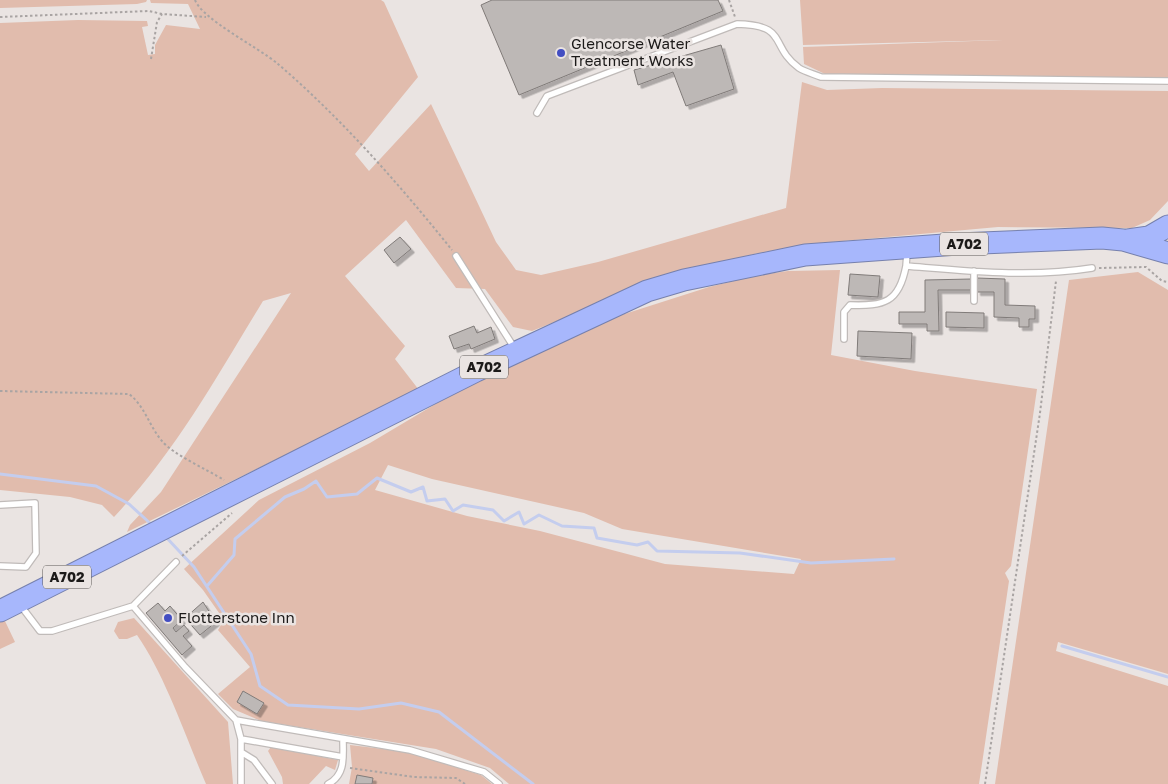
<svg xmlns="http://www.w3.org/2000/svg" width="1168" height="784" viewBox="0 0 1168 784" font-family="'Golos Text',sans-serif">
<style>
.green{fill:#e1bcad;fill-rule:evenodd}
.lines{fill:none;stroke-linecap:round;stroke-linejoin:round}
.stream{stroke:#c4cdee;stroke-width:3}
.building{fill:#bdb8b6;stroke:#807b79;filter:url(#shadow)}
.lane-casing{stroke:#c0bbb9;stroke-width:8}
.highway-casing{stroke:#7680ad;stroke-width:23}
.path{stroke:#a9a4a3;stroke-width:2;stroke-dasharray:2.5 2.5;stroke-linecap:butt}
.lane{stroke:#fff;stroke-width:5.5}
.highway{stroke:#a7b7fc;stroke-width:21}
.poi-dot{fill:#434ec2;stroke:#eae4e2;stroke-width:2}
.labels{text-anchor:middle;stroke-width:5;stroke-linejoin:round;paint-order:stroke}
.shield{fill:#eae4e2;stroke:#5a5755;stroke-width:1}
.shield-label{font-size:14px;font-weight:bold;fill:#1c1a19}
.poi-label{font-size:15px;fill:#1c1a19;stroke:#eae4e2;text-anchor:start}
</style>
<defs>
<filter id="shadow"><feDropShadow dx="3.5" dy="3.5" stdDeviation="0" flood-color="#0004"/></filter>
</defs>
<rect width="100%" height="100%" fill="#eae4e2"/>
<!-- green -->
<path class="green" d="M0 0H147L146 2 137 4 0 8Z
M150 0H381L384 2 418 77 355 154 369 171 431 104 496 242 516 270 541 275 598 262 786 208 802 82 827 90 882 88 1168 91V201L1150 220 1132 228 998 227 810 244 754 254 664 278 532 331 513 327 485 289 456 288 406 220 345 276 405 346 395 359 419 390 127 532 130 525 161 492 291 293 263 301C216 378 176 451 114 517L102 505 70 497 0 490V23L78 20 147 21 148 26 142 27 148 55 155 54V45L166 25 200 29 188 4 151 3Z
M800 0H1168V79L825 74 804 64 803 47 1003 40 803 45Z
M840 270 831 355 915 371 1037 389 1011 566 1005 573 1009 581 979 784H509L490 768 436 749 261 721 233 709 218 694 250 667 218 630 224 620 203 590 184 569 259 500 370 443 454 393 612 318 709 287 754 276 788 271ZM388 465 432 479 584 513 622 529 801 559 794 574 665 564 540 531 467 516 375 490Z
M1138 272 1168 290V674L1058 642 1056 651 1168 686V784H995L1069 280Z
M134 618 228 722 233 784H206C186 738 165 675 137 635L127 639H119L114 631 118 622Z
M4 619 15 642 0 649V620Z
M350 745 408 752 481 775 492 784H349L352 767Z
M271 747 338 760 335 770 326 766 309 784H283L282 777 268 751Z"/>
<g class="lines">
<!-- stream -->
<path class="stream" d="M0 474 96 486 129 504 152 525
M165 536 194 567 251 654 260 686 288 705 359 709 401 703 439 712 533 784
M207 586 234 555 235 539 285 497 304 489 316 481 327 497 357 494 377 478 411 492 423 487 427 501 445 499 453 511 463 505 493 510 504 521 519 512 524 524 539 515 562 526 594 528 597 538 637 545 648 542 657 551 740 553 811 563 894 559
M1062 646 1168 677"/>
</g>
<!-- building -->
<path class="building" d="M492 0H718L723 11 519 95 481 5Z
M721 45 734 89 686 106 673 72 638 85 634 70Z
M400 237 411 249 394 263 384 250Z
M850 274 880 276 878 297 848 295Z
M977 278 1005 279V305L1035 306V319H1029V327H1019V318L994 317V292H977Z
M971 279V290H938L939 331H927V324H899V312H925V280Z
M946 312 984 313V328L946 327Z
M474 326 477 333 491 327 495 339 471 349 469 344 454 349 449 336Z
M858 331 912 333 911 359 857 356Z
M203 602 216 622 200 635 185 618Z
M158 603 165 611 170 606 182 620 173 628 176 632 184 625 189 631 183 636 192 646 182 655 146 613Z
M243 691 264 703 257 714 237 702Z
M357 775 373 778 372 784H355Z"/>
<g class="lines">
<!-- lane casing -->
<g class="lane-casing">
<path id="lane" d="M537 113 547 96 737 24C789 25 769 46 799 68 805 72 814 74 821 77L1168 81
M907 253 906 266C968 271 1030 278 1092 268
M456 256 515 349
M974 301V271
M844 339V312L850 305C884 306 899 303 906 266
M0 505 35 503 36 553 26 567 0 566
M21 606 40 631H52L133 606 176 562
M133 606 185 667 236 720 410 750 484 772 499 784
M236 720 241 739V752L254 760 272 784
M241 739 343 757
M241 784V752
M328 784C346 775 343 756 343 740"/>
</g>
<!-- highway casing -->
<g class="highway-casing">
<path id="highway" d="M1128 240 1149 237 1168 226
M0 611 476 371 647 291 684 280 805 255 958 244 1102 238 1123 240 1168 253"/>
</g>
<!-- path -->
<path class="path" d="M195 0C203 20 258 47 278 64 342 119 399 184 452 250
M729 0 735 17
M0 17 149 11 162 14 206 17
M151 59 157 22 162 14
M1099 268 1146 267 1162 281 1168 282
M0 391 129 394C145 406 149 426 162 441 172 454 208 470 224 480
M182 556 232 513
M350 768 414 777 456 778 465 784
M985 784 1040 413 1056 281"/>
<!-- lane -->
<use href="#lane" class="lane"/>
<!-- highway -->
<use href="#highway" class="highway"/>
</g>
<!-- markers -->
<g class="poi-dot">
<circle cx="561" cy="53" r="5"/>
<circle cx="168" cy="618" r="5"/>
</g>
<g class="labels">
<!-- shield labels -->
<g class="shield">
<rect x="940" y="232.5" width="48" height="23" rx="4"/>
<rect x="460" y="355.5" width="48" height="23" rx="4"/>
<rect x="43" y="565.5" width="48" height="23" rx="4"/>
</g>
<g class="shield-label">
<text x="964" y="249">A702</text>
<text x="484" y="372">A702</text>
<text x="67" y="582">A702</text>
</g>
<!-- poi labels -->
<g class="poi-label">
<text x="571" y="49">Glencorse Water<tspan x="571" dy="17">Treatment Works</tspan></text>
<text x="178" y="623">Flotterstone Inn</text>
</g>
</g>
</svg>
